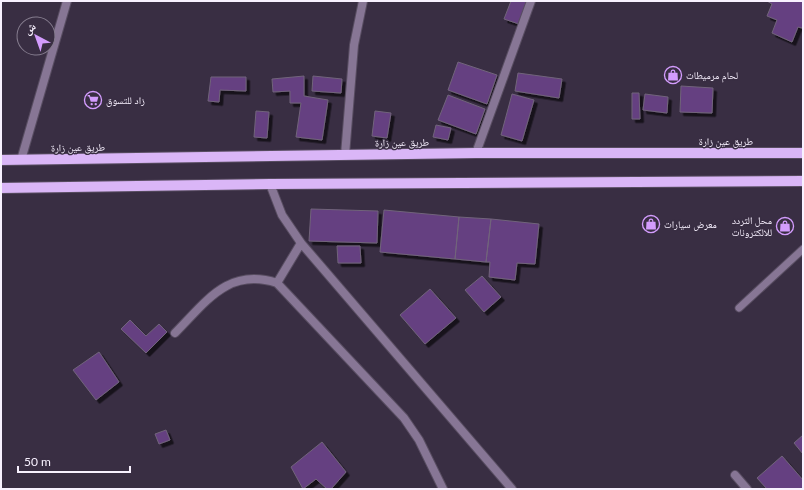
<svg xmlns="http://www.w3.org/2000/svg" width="804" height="490" viewBox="0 0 804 490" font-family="Lato,'Noto Naskh Arabic',sans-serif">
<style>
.building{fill:#653f81;stroke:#71647b;filter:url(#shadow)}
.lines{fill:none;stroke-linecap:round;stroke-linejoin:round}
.service-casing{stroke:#584d61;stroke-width:9}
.minor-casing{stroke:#584d61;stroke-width:10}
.primary-casing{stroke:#584d61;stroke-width:12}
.service{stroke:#877695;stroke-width:7}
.minor{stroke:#877695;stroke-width:8}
.primary{stroke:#dab6f7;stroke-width:10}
.labels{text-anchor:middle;stroke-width:3;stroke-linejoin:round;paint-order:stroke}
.poi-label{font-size:10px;fill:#f8f1ff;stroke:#392e43;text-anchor:start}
.street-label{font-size:10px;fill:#f8f1ff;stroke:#392e43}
</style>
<defs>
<filter id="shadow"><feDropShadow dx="3.5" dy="3.5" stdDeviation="0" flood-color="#0009"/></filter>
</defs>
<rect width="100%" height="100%" fill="#392e43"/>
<!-- building -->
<path class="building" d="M511 1H527L519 24 504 19Z
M767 1H803V25L802 28 798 27 792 42 772 33 777 20 767 16 772 4Z
M458 62 497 75 487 104 448 90Z
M518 73 562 79 559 98 515 91Z
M304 76V96L328 100 322 140 296 137 301 103H290V91L273 92 272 79Z
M313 76 342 79 341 93 312 91Z
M211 77H246V91L220 90 219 102 208 101Z
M681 86 713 88 712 113 680 112Z
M632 93H639L640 119H632Z
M512 94 534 100 522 141 501 135Z
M645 94 668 97 667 113 643 110Z
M448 95 485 109 476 134 438 120Z
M256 111 269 112 267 138 254 137Z
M375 111 391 113 387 138 372 136Z
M436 125 451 128 448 140 433 137Z
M311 209 378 211 377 243 309 241Z
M384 210 459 217 455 259 380 252Z
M459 217 491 219 486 262 455 259Z
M491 219 539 224 535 264 517 263 515 280 489 277 490 262H486Z
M337 246H360L361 263H338Z
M482 276 501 297 484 312 465 290Z
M430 289 456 318 425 344 400 315Z
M130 320 146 336 159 324 167 332 146 353 121 329Z
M99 352 119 382 96 400 73 370Z
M166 430 170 440 159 444 155 434Z
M803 435V454L794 443Z
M322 442 346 472 331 489H327L316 479 303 489 291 467Z
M782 456 803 480V487L801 489H767L757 478Z"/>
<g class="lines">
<!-- service casing -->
<g class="service-casing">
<path id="service" d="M739 308 803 249"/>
</g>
<!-- minor casing -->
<g class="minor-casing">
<path id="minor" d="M476 153 531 1
M345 155 354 45 363 1
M21 160 67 1
M270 184 282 215 301 243 512 489
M277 283 301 243
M175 333C206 302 228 267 277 283L404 418 419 440 443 489
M735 475 747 489"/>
</g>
<!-- primary casing -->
<g class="primary-casing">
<path id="primary" d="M1 160 476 153H803
M1 188 270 184 803 181"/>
</g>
<!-- service -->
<use href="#service" class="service"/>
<!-- minor -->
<use href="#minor" class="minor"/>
<!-- primary -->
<use href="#primary" class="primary"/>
</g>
<!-- icons -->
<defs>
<g id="shop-ring" transform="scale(0.9)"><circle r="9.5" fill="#392e43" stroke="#d39cfd" stroke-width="1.5"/><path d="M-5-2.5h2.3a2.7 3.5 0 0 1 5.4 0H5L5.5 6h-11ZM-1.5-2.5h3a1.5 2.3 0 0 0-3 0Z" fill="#d39cfd"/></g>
<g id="supermarket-ring" transform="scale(0.9)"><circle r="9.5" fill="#392e43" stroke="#d39cfd" stroke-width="1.5"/><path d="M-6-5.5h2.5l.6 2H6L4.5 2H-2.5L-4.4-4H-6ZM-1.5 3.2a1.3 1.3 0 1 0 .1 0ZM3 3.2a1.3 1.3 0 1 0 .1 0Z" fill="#d39cfd"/></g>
</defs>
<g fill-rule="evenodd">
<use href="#shop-ring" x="673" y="75"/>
<use href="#supermarket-ring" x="93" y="100"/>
<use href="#shop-ring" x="651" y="224"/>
<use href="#shop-ring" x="785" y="226"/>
</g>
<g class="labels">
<!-- poi labels -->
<g class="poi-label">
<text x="686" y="79">لحام مرميطات</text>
<text x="106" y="104">زاد للتسوق</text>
<text x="772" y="224" text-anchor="end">محل التردد<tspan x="772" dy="12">للالكترونات</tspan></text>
<text x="664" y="228">معرض سيارات</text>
</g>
<!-- street labels -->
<g class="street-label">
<text x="726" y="145">طريق عين زارة</text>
<text transform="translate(402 142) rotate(-1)" y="4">طريق عين زارة</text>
<text transform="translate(78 147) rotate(-1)" y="4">طريق عين زارة</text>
</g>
</g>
<!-- border -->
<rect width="804" height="490" fill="none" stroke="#f8f1ff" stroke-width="4"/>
<!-- north arrow -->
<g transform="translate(36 36) rotate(319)"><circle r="19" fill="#392e43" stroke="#857c8e"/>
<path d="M0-3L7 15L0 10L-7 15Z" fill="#d39cfd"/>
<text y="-6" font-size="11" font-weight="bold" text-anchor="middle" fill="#f8f1ff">ش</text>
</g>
<!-- scale -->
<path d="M18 466v6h112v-6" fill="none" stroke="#f8f1ff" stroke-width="2"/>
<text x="24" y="466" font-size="12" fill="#f8f1ff" stroke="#392e43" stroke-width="3" paint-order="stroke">50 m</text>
</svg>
